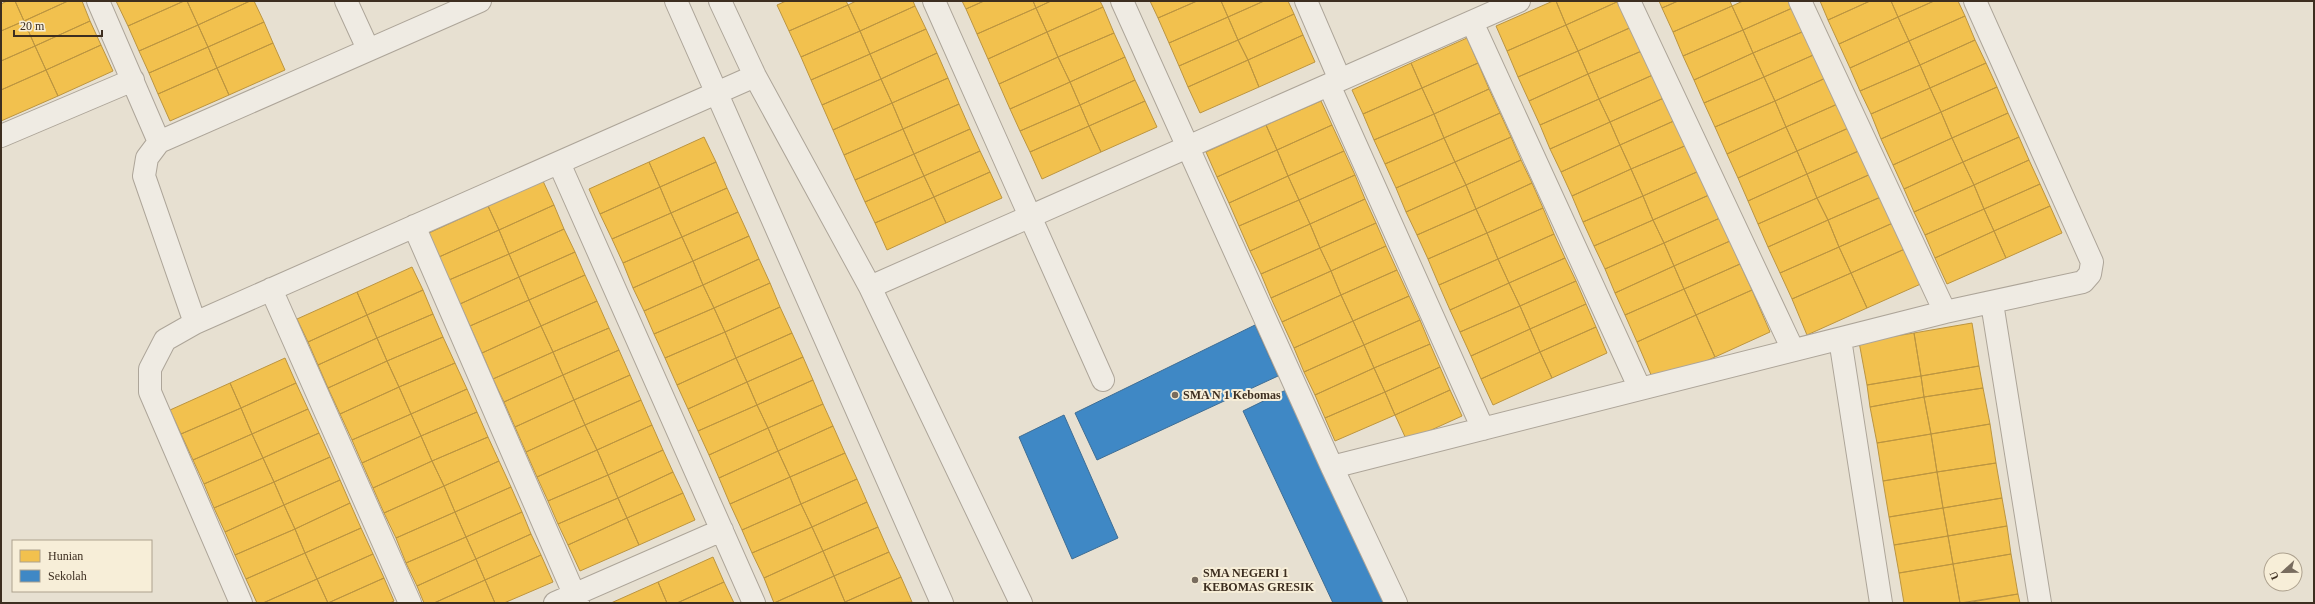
<svg xmlns="http://www.w3.org/2000/svg" width="2315" height="604" viewBox="0 0 2315 604" font-family="'Times New Roman',serif">
<style>
.homes{fill:#f2c14e;stroke:#bc9540}
.schools{fill:#3f88c5;stroke:#3e6d94}
.lines{fill:none;stroke-linecap:round;stroke-linejoin:round}
.street-casing{stroke:#ada599;stroke-width:24}
.street{stroke:#efebe3;stroke-width:22}
.poi-dot{fill:#786c5e;stroke:#f7eed8;stroke-width:1.5}
.labels{text-anchor:middle;stroke-width:4;stroke-linejoin:round;paint-order:stroke}
.poi-label{font-size:12px;font-weight:bold;fill:#3d2e20;stroke:#f7eed8;text-anchor:start}
</style>
<rect width="100%" height="100%" fill="#e7e0d1"/>
<!-- homes -->
<path class="homes" d="M7 1H15L24 21 1 31V4Z
M15 1H68L24 21Z
M68 1H82L90 21 35 46 24 21Z
M116 1H184L128 26Z
M184 1H187L198 25 139 51 128 26Z
M187 1H250L198 25Z
M250 1H254L264 22 208 47 198 25Z
M786 1H846L848 5 789 31 777 5Z
M856 1H913L915 6 860 31 848 5Z
M962 1H984L966 9Z
M984 1H1033L1036 8 977 34 966 9Z
M1033 1H1051L1036 8Z
M1051 1H1100L1103 7 1047 32 1036 8Z
M1150 1H1197L1158 18Z
M1197 1H1221L1228 17 1169 43 1158 18Z
M1221 1H1264L1228 17Z
M1264 1H1288L1294 14 1238 40 1228 17Z
M1553 1H1556L1566 25 1507 51 1496 26Z
M1556 1H1619L1566 25Z
M1619 1 1634 26 1578 51 1566 25Z
M1659 1H1678L1662 8Z
M1678 1H1730L1732 6 1673 32 1662 8Z
M1743 1H1797L1799 5 1743 30 1732 6Z
M1820 1H1870L1828 20Z
M1870 1H1891L1898 17 1839 44 1828 20Z
M1891 1H1934L1898 17Z
M1934 1H1958L1965 16 1909 41 1898 17Z
M848 5 860 31 801 57 789 31Z
M1799 5 1809 29 1753 53 1743 30Z
M915 6 926 29 870 54 860 31Z
M1732 6 1743 30 1683 56 1673 32Z
M1103 7 1114 33 1058 57 1047 32Z
M1036 8 1047 32 988 59 977 34Z
M1294 14 1303 35 1248 60 1238 40Z
M1965 16 1975 40 1920 65 1909 41Z
M1228 17 1238 40 1179 66 1169 43Z
M1898 17 1909 41 1850 68 1839 44Z
M24 21 35 46 1 61V31Z
M90 21 101 45 46 70 35 46Z
M264 22 273 43 217 68 208 47Z
M198 25 208 47 149 73 139 51Z
M1566 25 1578 51 1518 77 1507 51Z
M1634 26 1644 50 1588 74 1578 51Z
M926 29 937 53 881 79 870 54Z
M1809 29 1820 52 1764 77 1753 53Z
M1743 30 1753 53 1694 80 1683 56Z
M860 31 870 54 811 80 801 57Z
M1047 32 1058 57 999 84 988 59Z
M1114 33 1125 57 1070 82 1058 57Z
M1303 35 1315 62 1259 87 1248 60Z
M1467 38 1478 63 1422 88 1411 63Z
M1238 40 1248 60 1188 87 1179 66Z
M1975 40 1986 63 1930 88 1920 65Z
M1909 41 1920 65 1860 91 1850 68Z
M273 43 285 70 229 95 217 68Z
M101 45 113 71 58 96 46 70Z
M35 46 46 70 1 90V61Z
M208 47 217 68 158 94 149 73Z
M1644 50 1655 74 1599 99 1588 74Z
M1578 51 1588 74 1529 101 1518 77Z
M1820 52 1830 76 1775 101 1764 77Z
M937 53 948 78 892 103 881 79Z
M1753 53 1764 77 1704 103 1694 80Z
M870 54 881 79 822 105 811 80Z
M1058 57 1070 82 1010 109 999 84Z
M1125 57 1135 80 1080 105 1070 82Z
M1248 60 1259 87 1200 113 1188 87Z
M1411 63 1422 88 1363 114 1352 90Z
M1478 63 1489 89 1434 114 1422 88Z
M1986 63 1997 87 1941 112 1930 88Z
M1920 65 1930 88 1871 114 1860 91Z
M217 68 229 95 170 121 158 94Z
M46 70 58 96 1 121V90Z
M1588 74 1599 99 1540 125 1529 101Z
M1655 74 1666 97 1610 122 1599 99Z
M1830 76 1842 102 1786 127 1775 101Z
M1764 77 1775 101 1715 127 1704 103Z
M948 78 959 104 903 129 892 103Z
M881 79 892 103 833 130 822 105Z
M1135 80 1145 101 1089 126 1080 105Z
M1070 82 1080 105 1020 131 1010 109Z
M1997 87 2008 113 1952 138 1941 112Z
M1422 88 1434 114 1374 140 1363 114Z
M1930 88 1941 112 1881 139 1871 114Z
M1489 89 1500 113 1444 138 1434 114Z
M1666 97 1676 120 1620 145 1610 122Z
M1599 99 1610 122 1550 149 1540 125Z
M1145 101 1157 127 1101 152 1089 126Z
M1321 101 1332 125 1277 150 1266 125Z
M1775 101 1786 127 1727 154 1715 127Z
M1842 102 1853 126 1797 151 1786 127Z
M892 103 903 129 844 155 833 130Z
M959 104 970 129 914 154 903 129Z
M1080 105 1089 126 1030 152 1020 131Z
M1941 112 1952 138 1893 165 1881 139Z
M1500 113 1511 137 1455 162 1444 138Z
M2008 113 2019 137 1963 162 1952 138Z
M1434 114 1444 138 1385 164 1374 140Z
M1676 120 1687 145 1631 169 1620 145Z
M1610 122 1620 145 1561 172 1550 149Z
M1266 125 1277 150 1217 177 1206 152Z
M1332 125 1344 151 1288 176 1277 150Z
M1089 126 1101 152 1042 179 1030 152Z
M1853 126 1863 149 1807 174 1797 151Z
M1786 127 1797 151 1738 178 1727 154Z
M903 129 914 154 855 180 844 155Z
M970 129 980 151 924 176 914 154Z
M704 137 716 162 660 187 649 162Z
M1511 137 1521 160 1466 185 1455 162Z
M2019 137 2029 160 1974 185 1963 162Z
M1444 138 1455 162 1396 188 1385 164Z
M1952 138 1963 162 1904 189 1893 165Z
M1620 145 1631 169 1572 196 1561 172Z
M1687 145 1699 171 1643 196 1631 169Z
M1863 149 1873 173 1817 198 1807 174Z
M1277 150 1288 176 1229 203 1217 177Z
M980 151 990 172 934 197 924 176Z
M1344 151 1355 175 1299 200 1288 176Z
M1797 151 1807 174 1748 201 1738 178Z
M914 154 924 176 865 202 855 180Z
M1521 160 1532 183 1476 209 1466 185Z
M2029 160 2040 184 1984 209 1974 185Z
M649 162 660 187 600 214 589 189Z
M716 162 727 188 671 213 660 187Z
M1455 162 1466 185 1406 212 1396 188Z
M1963 162 1974 185 1914 212 1904 189Z
M1631 169 1643 196 1583 222 1572 196Z
M1699 171 1709 195 1653 220 1643 196Z
M990 172 1002 198 946 223 934 197Z
M1873 173 1883 196 1828 220 1817 198Z
M1807 174 1817 198 1758 224 1748 201Z
M1355 175 1365 199 1310 224 1299 200Z
M924 176 934 197 875 223 865 202Z
M1288 176 1299 200 1239 226 1229 203Z
M543 181 554 205 499 230 488 206Z
M1532 183 1543 208 1487 233 1476 209Z
M2040 184 2050 206 1994 231 1984 209Z
M1466 185 1476 209 1417 235 1406 212Z
M1974 185 1984 209 1925 235 1914 212Z
M660 187 671 213 612 239 600 214Z
M727 188 738 212 682 237 671 213Z
M1709 195 1720 218 1664 243 1653 220Z
M1643 196 1653 220 1594 246 1583 222Z
M1883 196 1895 222 1839 247 1828 220Z
M934 197 946 223 887 250 875 223Z
M1817 198 1828 220 1768 247 1758 224Z
M1365 199 1376 223 1320 248 1310 224Z
M1299 200 1310 224 1250 251 1239 226Z
M554 205 564 229 509 254 499 230Z
M488 206 499 230 439 257 429 233Z
M2050 206 2062 233 2006 258 1994 231Z
M1543 208 1554 234 1498 259 1487 233Z
M1476 209 1487 233 1428 259 1417 235Z
M1984 209 1994 231 1935 258 1925 235Z
M738 212 749 236 693 261 682 237Z
M671 213 682 237 623 263 612 239Z
M1720 218 1730 241 1674 266 1664 243Z
M1653 220 1664 243 1605 269 1594 246Z
M1828 220 1839 247 1780 273 1768 247Z
M1895 222 1907 248 1851 273 1839 247Z
M1376 223 1386 246 1331 271 1320 248Z
M1310 224 1320 248 1261 274 1250 251Z
M564 229 575 252 519 277 509 254Z
M499 230 509 254 449 280 439 257Z
M1994 231 2006 258 1947 284 1935 258Z
M1487 233 1498 259 1439 285 1428 259Z
M1554 234 1565 258 1509 283 1498 259Z
M749 236 759 259 703 285 693 261Z
M682 237 693 261 633 288 623 263Z
M1730 241 1740 264 1684 289 1674 266Z
M1664 243 1674 266 1615 293 1605 269Z
M1386 246 1397 270 1341 295 1331 271Z
M1839 247 1851 273 1792 299 1780 273Z
M1320 248 1331 271 1271 298 1261 274Z
M1907 248 1923 283 1867 308 1851 273Z
M575 252 585 275 529 300 519 277Z
M509 254 519 277 460 304 449 280Z
M1565 258 1576 281 1520 306 1509 283Z
M759 259 770 283 714 308 703 285Z
M1498 259 1509 283 1450 310 1439 285Z
M693 261 703 285 644 311 633 288Z
M1740 264 1752 290 1696 315 1684 289Z
M1674 266 1684 289 1625 315 1615 293Z
M412 267 423 290 367 315 357 292Z
M1397 270 1409 296 1353 321 1341 295Z
M1331 271 1341 295 1282 322 1271 298Z
M1851 273 1867 308 1807 335 1792 299Z
M585 275 597 301 541 326 529 300Z
M519 277 529 300 470 326 460 304Z
M1576 281 1586 304 1530 329 1520 306Z
M770 283 780 307 725 332 714 308Z
M1509 283 1520 306 1460 332 1450 310Z
M703 285 714 308 654 334 644 311Z
M1684 289 1696 315 1637 342 1625 315Z
M423 290 433 314 377 338 367 315Z
M1752 290 1770 332 1715 357 1696 315Z
M357 292 367 315 308 342 297 319Z
M1341 295 1353 321 1294 348 1282 322Z
M1409 296 1420 320 1364 345 1353 321Z
M529 300 541 326 482 353 470 326Z
M597 301 609 328 553 352 541 326Z
M1586 304 1596 327 1540 352 1530 329Z
M1520 306 1530 329 1471 356 1460 332Z
M780 307 792 333 736 358 725 332Z
M714 308 725 332 665 358 654 334Z
M433 314 443 337 387 361 377 338Z
M367 315 377 338 318 365 308 342Z
M1696 315 1715 357 1655 384 1637 342Z
M1420 320 1430 344 1374 368 1364 345Z
M1353 321 1364 345 1304 372 1294 348Z
M1972 323 1979 366 1921 376 1914 333Z
M541 326 553 352 493 379 482 353Z
M1596 327 1607 353 1552 378 1540 352Z
M609 328 619 350 563 375 553 352Z
M1530 329 1540 352 1481 379 1471 356Z
M725 332 736 358 677 385 665 358Z
M792 333 803 357 747 382 736 358Z
M1914 333 1921 376 1867 385 1859 342Z
M443 337 455 363 399 387 387 361Z
M377 338 387 361 328 388 318 365Z
M1430 344 1440 367 1385 392 1374 368Z
M1364 345 1374 368 1315 395 1304 372Z
M619 350 630 375 574 400 563 375Z
M553 352 563 375 504 402 493 379Z
M1540 352 1552 378 1493 405 1481 379Z
M803 357 813 380 757 405 747 382Z
M285 358 296 383 241 408 230 383Z
M736 358 747 382 688 409 677 385Z
M387 361 399 387 340 414 328 388Z
M455 363 467 389 411 414 399 387Z
M1979 366 1983 388 1924 397 1921 376Z
M1440 367 1450 390 1395 415 1385 392Z
M1374 368 1385 392 1325 418 1315 395Z
M563 375 574 400 515 427 504 402Z
M630 375 641 400 585 425 574 400Z
M1921 376 1924 397 1870 407 1867 385Z
M813 380 823 404 768 428 757 405Z
M747 382 757 405 698 431 688 409Z
M230 383 241 408 181 434 170 410Z
M296 383 308 409 252 434 241 408Z
M399 387 411 414 352 440 340 414Z
M1983 388 1990 424 1931 434 1924 397Z
M467 389 477 412 421 436 411 414Z
M1450 390 1462 416 1407 441 1395 415Z
M1385 392 1395 415 1335 441 1325 418Z
M1924 397 1931 434 1877 443 1870 407Z
M574 400 585 425 526 452 515 427Z
M641 400 652 425 597 450 585 425Z
M823 404 833 426 778 451 768 428Z
M757 405 768 428 709 455 698 431Z
M241 408 252 434 193 460 181 434Z
M308 409 319 433 263 458 252 434Z
M477 412 488 437 432 461 421 436Z
M411 414 421 436 362 463 352 440Z
M1990 424 1996 463 1937 472 1931 434Z
M585 425 597 450 537 477 526 452Z
M652 425 663 450 608 475 597 450Z
M833 426 845 453 790 477 778 451Z
M768 428 778 451 719 478 709 455Z
M319 433 330 457 274 482 263 458Z
M252 434 263 458 204 484 193 460Z
M1931 434 1937 472 1883 481 1877 443Z
M421 436 432 461 373 488 362 463Z
M488 437 499 461 444 486 432 461Z
M597 450 608 475 548 501 537 477Z
M663 450 673 472 618 498 608 475Z
M778 451 790 477 730 504 719 478Z
M845 453 857 479 801 504 790 477Z
M330 457 340 480 284 505 274 482Z
M263 458 274 482 214 508 204 484Z
M432 461 444 486 384 513 373 488Z
M499 461 511 487 455 512 444 486Z
M1996 463 2002 498 1943 508 1937 472Z
M673 472 683 493 627 518 618 498Z
M1937 472 1943 508 1889 517 1883 481Z
M608 475 618 498 558 524 548 501Z
M790 477 801 504 742 530 730 504Z
M857 479 867 502 812 527 801 504Z
M340 480 350 503 295 529 284 505Z
M274 482 284 505 225 532 214 508Z
M444 486 455 512 396 538 384 513Z
M511 487 522 512 466 537 455 512Z
M683 493 695 520 639 545 627 518Z
M618 498 627 518 568 545 558 524Z
M2002 498 2007 526 1948 536 1943 508Z
M867 502 878 527 823 551 812 527Z
M350 503 361 528 305 553 295 529Z
M801 504 812 527 752 553 742 530Z
M284 505 295 529 235 555 225 532Z
M1943 508 1948 536 1894 545 1889 517Z
M455 512 466 537 406 563 396 538Z
M522 512 531 534 476 559 466 537Z
M627 518 639 545 580 571 568 545Z
M2007 526 2011 554 1953 564 1948 536Z
M812 527 823 551 764 578 752 553Z
M878 527 889 552 834 576 823 551Z
M361 528 373 554 317 579 305 553Z
M295 529 305 553 246 579 235 555Z
M531 534 541 555 485 580 476 559Z
M1948 536 1953 564 1899 573 1894 545Z
M466 537 476 559 417 586 406 563Z
M823 551 834 576 774 603 764 578Z
M889 552 901 577 845 602 834 576Z
M305 553 317 579 263 603H257L246 579Z
M373 554 384 578 328 603 317 579Z
M2011 554 2018 594 1960 603 1953 564Z
M541 555 553 582 504 603H495L485 580Z
M713 557 724 582 677 603H667L658 582Z
M476 559 485 580 434 603H424L417 586Z
M1953 564 1960 603H1904L1899 573Z
M834 576 845 602 843 603H774Z
M901 577 912 602 846 603 845 602Z
M384 578 394 601 390 603H328Z
M317 579 328 603H263Z
M485 580 495 603H434Z
M658 582 667 603H611Z
M724 582 734 603H677Z
M2018 594 2020 603H1966Z"/>
<!-- schools -->
<path class="schools" d="M1255 325 1278 376 1097 460 1075 413Z
M1286 390 1385 603H1333L1243 411Z
M1064 415 1118 538 1072 559 1019 437Z"/>
<g class="lines">
<!-- street casing -->
<g class="street-casing">
<path id="street" d="M98 1 159 142
M346 1 368 49
M676 1 942 603
M720 1 755 76 870 287 1021 603
M934 1 1103 380
M1122 1 1332 467 1396 603
M1306 1 1340 80
M1629 1 1793 350
M1800 1 1945 312
M1472 22 1640 389
M1329 85 1483 429
M1 136 133 80
M559 163 754 603
M414 226 578 603
M870 287 1519 1
M271 289 410 603
M1992 303 2040 603
M195 323 144 176 147 158 159 142 480 1
M1840 339 1881 603
M1332 467 1945 312 2083 282 2090 274 2092 262 1975 1
M241 603 150 392V369L165 340 195 323 755 76
M555 603 722 530"/>
</g>
<!-- street -->
<use href="#street" class="street"/>
</g>
<!-- markers -->
<g class="poi-dot">
<circle cx="1175" cy="395" r="4"/>
<circle cx="1195" cy="580" r="4"/>
</g>
<g class="labels">
<!-- poi labels -->
<g class="poi-label">
<text x="1183" y="399">SMA N 1 Kebomas</text>
<text x="1203" y="577">SMA NEGERI 1<tspan x="1203" dy="14">KEBOMAS GRESIK</tspan></text>
</g>
</g>
<!-- border -->
<rect width="2315" height="604" fill="none" stroke="#3d2e20" stroke-width="4"/>
<!-- legend -->
<rect x="12" y="540" width="140" height="52" fill="#f7eed8" stroke="#ada18e"/>
<rect x="20" y="550" width="20" height="12" fill="#f2c14e" stroke="#ada18e"/>
<text x="48" y="560" font-size="12" fill="#3d2e20">Hunian</text>
<rect x="20" y="570" width="20" height="12" fill="#3f88c5" stroke="#ada18e"/>
<text x="48" y="580" font-size="12" fill="#3d2e20">Sekolah</text>
<!-- north arrow -->
<g transform="translate(2283 572) rotate(248)"><circle r="19" fill="#f7eed8" stroke="#ada18e"/>
<path d="M0-3L7 15L0 10L-7 15Z" fill="#786c5e"/>
<text y="-6" font-size="11" font-weight="bold" text-anchor="middle" fill="#3d2e20">U</text>
</g>
<!-- scale -->
<path d="M14 30v6h88v-6" fill="none" stroke="#3d2e20" stroke-width="2"/>
<text x="20" y="30" font-size="12" fill="#3d2e20" stroke="#f7eed8" stroke-width="3" paint-order="stroke">20 m</text>
</svg>
